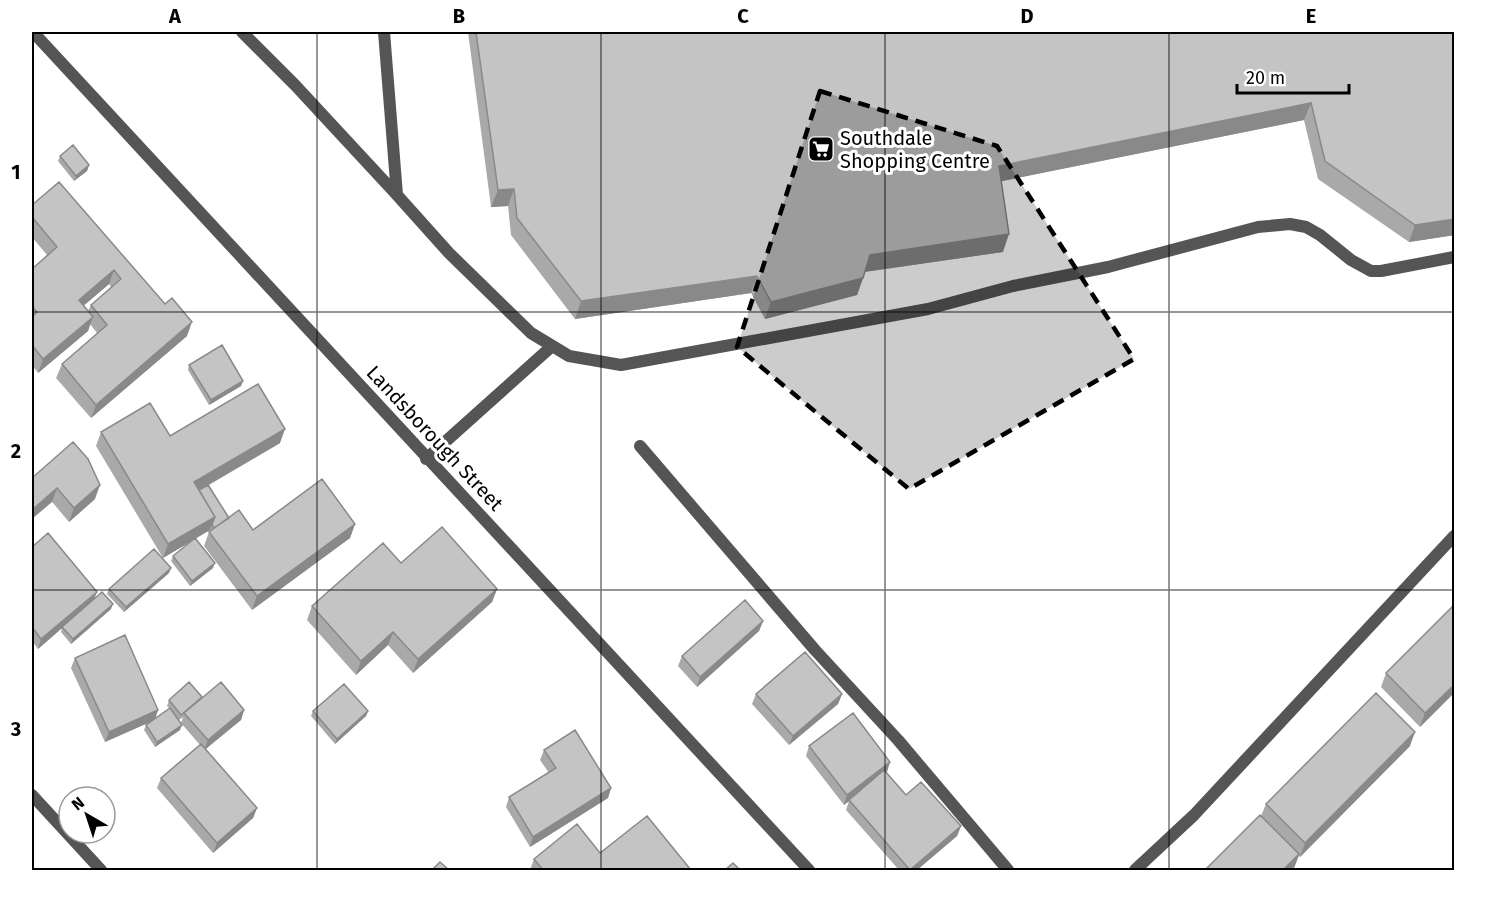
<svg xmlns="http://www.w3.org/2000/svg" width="1486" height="902" viewBox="0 0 1486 902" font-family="'Fira Sans',sans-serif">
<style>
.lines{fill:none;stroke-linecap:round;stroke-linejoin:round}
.lane{stroke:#555;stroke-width:12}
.street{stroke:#555;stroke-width:12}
.wall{fill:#a9a9a9;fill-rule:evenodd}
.shaded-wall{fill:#898989}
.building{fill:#c4c4c4;stroke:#898989;stroke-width:1.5}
.marked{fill:#000;fill-opacity:0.2;stroke:#000;stroke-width:4.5;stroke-dasharray:12 8;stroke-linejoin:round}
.grid{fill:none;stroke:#000;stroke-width:1.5;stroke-opacity:0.55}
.labels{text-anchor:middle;stroke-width:6;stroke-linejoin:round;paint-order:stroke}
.poi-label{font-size:20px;fill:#000;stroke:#fff;text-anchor:start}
.street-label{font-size:20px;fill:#000;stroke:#fff}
.neatline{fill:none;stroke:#000;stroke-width:2}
.grid-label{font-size:20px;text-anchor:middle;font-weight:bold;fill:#000}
</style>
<rect width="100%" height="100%" fill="#fff"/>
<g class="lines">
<!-- lane -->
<path class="lane" d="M242 32 295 85 397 195
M384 32 397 195 449 253 531 333 569 356 621 365 928 309 1013 286 1108 267 1258 227 1290 224 1306 227 1320 235 1351 260 1371 271H1381L1454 257
M640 446 815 650 898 740 1008 870
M426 459 551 347
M1135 870 1194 815 1454 536"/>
<!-- street -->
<path class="street" d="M33 32 809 870
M32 795 101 870"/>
</g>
<!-- wall -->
<path class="wall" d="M468 32H1455V235L1409 242 1318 179 1304 120 1001 181 1003 252 865 272 857 295 765 319 751 293 575 319 511 235 508 206 491 207Z
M60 156 89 165 87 171 74 181 58 161Z
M59 182 187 336 91 418 56 378 62 364 97 333 90 324 88 331 38 373 32 365V269L47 255 32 237V205ZM109 284 111 287 91 305 88 311 83 306Z
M189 365 241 386 209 405 188 370Z
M101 432 280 443 209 485 229 518 253 530 355 524 350 538 252 610 204 546 209 532 211 531 210 529V530L196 538 213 568 190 586 171 561 173 556 190 542 163 558 96 446Z
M32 478 95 499 69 522Z
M32 547 97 592 94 599 111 609 71 644 61 632 62 628 38 649 32 641Z
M401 563 497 589 492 602 413 673 388 645 356 675 307 620 312 606Z
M169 573 124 612 107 594 109 589Z
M1455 604V692L1420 727 1381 687 1386 673Z
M763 621 759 631 697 687 678 666 682 656Z
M75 658 155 719 170 709 167 706 169 700 202 697 201 699 244 710 241 720 206 749 257 808 253 818 213 853 157 788 161 778 200 745 181 723 183 717 179 720 173 713 180 730 155 747 144 730 146 725 151 721 105 742 71 668Z
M756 694H842L838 704 789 745 752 704Z
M313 711H368L366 716 335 744 311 716Z
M809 746 887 772H886L906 795 961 826 957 836 917 870H899L846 810 849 801 844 805 806 756Z
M1410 746 1300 857 1299 856 1294 868 1261 816 1266 804Z
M544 750 611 788 608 798 530 847 506 807 509 797 549 773 540 760Z
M600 853 691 870H530L534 859Z"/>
<!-- shaded-wall -->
<path class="shaded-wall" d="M1311 103 1304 120 993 183 999 166Z
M89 165 87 171 74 181 76 176Z
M514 189 508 206 491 207 498 190Z
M1455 219V235L1409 242 1415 225Z
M1009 234 1003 252 863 272 870 255Z
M114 270 109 284 74 314 79 300Z
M757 276 751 293 575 319 581 301Z
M863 278 857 295 765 319 771 302Z
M93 317 88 331 38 373 43 359Z
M192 322 187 336 91 418 96 405Z
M243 381 241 386 209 405 211 400Z
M285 429 280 443 189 496 194 482Z
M100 485 95 499 69 522 74 508Z
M57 488 52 502 32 519V510Z
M215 517 210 530 163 558 168 544Z
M355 524 350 538 252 610 257 596Z
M215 563 213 568 190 586 192 581Z
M171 568 169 573 124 612 126 607Z
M497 589 492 602 413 673 418 659Z
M97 592 93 601 38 649 41 639Z
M113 604 111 609 71 644 73 639Z
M763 621 759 631 697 687 700 677Z
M393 632 388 645 356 675 361 661Z
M1455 684V692L1420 727 1425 713Z
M842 694 838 704 789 745 793 736Z
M158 710 155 720 105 742 109 732Z
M244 710 241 720 204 750 208 740Z
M368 711 366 716 335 744 337 739Z
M182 725 180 730 155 747 157 742Z
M1415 732 1410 746 1300 857 1305 843Z
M890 762 887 772 844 805 847 795Z
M611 788 608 798 530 847 533 837Z
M257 808 253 818 213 853 217 843Z
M961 826 957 836 917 870H910Z
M1299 854 1294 868 1292 870H1283Z"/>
<!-- building -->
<path class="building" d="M476 32H1455V219L1415 225 1325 161 1311 103 999 166 1009 234 870 255 863 278 771 302 757 276 581 301 517 218 514 189 498 190Z
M73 145 89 165 76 176 60 156Z
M59 182 165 304 172 298 192 322 96 405 62 364 107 325 91 305 121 279 114 270 79 300 93 317 43 359 32 345V317L37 312 32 306V269L57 247 32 217V205Z
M222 345 243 381 211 400 189 365Z
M258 384 285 429 194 482 215 517 168 544 101 432 150 403 170 436Z
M73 442 88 459 100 485 74 508 57 488 32 510V478Z
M322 479 355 524 257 596 209 532 239 510 253 530Z
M208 485 229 518 214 528 212 524 215 517 199 490Z
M442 527 497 589 418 659 393 632 361 661 312 606 383 543 401 563Z
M48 533 97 592 41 639 32 627V547Z
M195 538 215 563 192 581 173 556Z
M154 549 171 568 126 607 109 589Z
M102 592 113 604 73 639 62 627Z
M745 600 763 621 700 677 682 656Z
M1455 604V684L1425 713 1386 673Z
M125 635 158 710 109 732 75 658Z
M805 652 842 694 793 736 756 694Z
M189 682 202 697 181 715 169 700Z
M221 682 244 710 208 740 184 713Z
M344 684 368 711 337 739 313 711Z
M1376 693 1415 732 1305 843 1266 804Z
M170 708 182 725 157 742 146 725Z
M853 713 890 762 847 795 809 746Z
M575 730 611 788 533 837 509 797 556 768 544 750Z
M201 744 257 808 217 843 161 778Z
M884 770 906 795 921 782 961 826 910 870 849 800Z
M1260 815 1299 854 1283 870H1205Z
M647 816 691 870H543L534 859 577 824 600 853Z
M440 862 449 870H432Z
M733 863 740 870H725Z"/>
<!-- marked area -->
<path class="marked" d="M820 91 997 146 1134 359 909 489 737 347Z"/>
<!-- grid -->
<path class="grid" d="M317 32V870M601 32V870M885 32V870M1169 32V870M32 312H1454M32 590H1454"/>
<!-- icons -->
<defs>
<g id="supermarket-square" transform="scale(1.35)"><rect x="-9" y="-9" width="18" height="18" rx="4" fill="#000" stroke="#fff"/><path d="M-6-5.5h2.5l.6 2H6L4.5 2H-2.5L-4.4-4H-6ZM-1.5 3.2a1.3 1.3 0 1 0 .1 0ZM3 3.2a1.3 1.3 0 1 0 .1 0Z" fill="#fff"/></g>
</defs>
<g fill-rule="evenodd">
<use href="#supermarket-square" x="821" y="149"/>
</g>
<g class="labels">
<!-- poi labels -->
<g class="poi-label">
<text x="840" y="145">Southdale<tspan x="840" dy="23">Shopping Centre</tspan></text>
</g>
<!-- street labels -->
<g class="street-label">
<text transform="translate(435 438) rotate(47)" y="7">Landsborough Street</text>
</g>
</g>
<!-- border -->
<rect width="1486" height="902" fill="none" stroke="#ffffff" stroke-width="66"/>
<!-- north arrow -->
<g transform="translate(87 815) rotate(321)"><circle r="28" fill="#ffffff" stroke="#999999" stroke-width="1.5"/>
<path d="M0-4.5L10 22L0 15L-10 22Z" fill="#000000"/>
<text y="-9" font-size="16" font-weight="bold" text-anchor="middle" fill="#000000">N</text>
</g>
<!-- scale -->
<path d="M1237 84v9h112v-9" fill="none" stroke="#000000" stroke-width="3"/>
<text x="1246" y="84" font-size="18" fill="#000000" stroke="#ffffff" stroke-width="4.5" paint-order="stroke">20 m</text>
<rect x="33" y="33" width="1420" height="836" class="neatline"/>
<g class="grid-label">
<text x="175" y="23">A</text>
<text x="459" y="23">B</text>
<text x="743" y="23">C</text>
<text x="1027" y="23">D</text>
<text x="1311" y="23">E</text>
<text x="16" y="179">1</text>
<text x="16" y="458">2</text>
<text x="16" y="736">3</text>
</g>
</svg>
